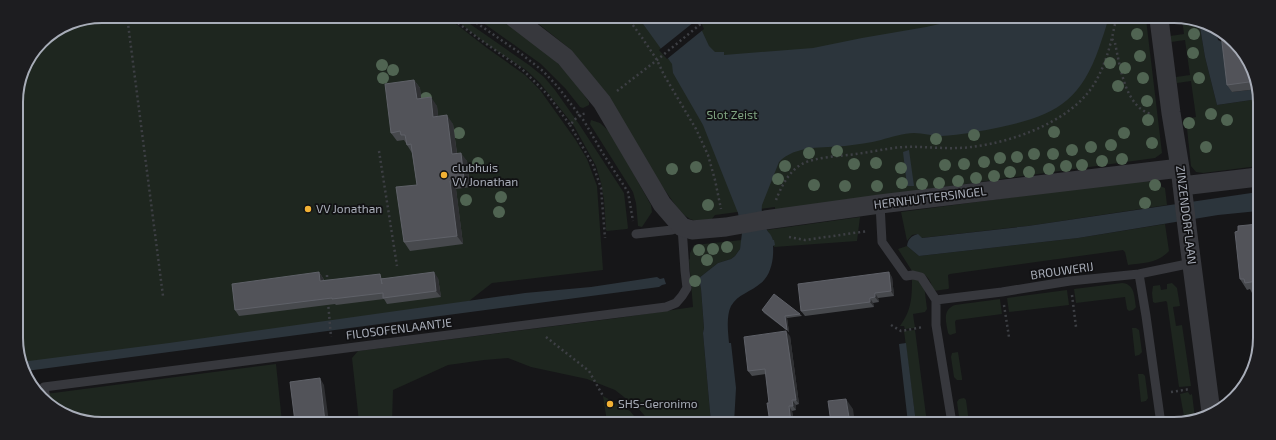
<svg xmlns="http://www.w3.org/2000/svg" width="1276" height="440" viewBox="0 0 1276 440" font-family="'Exo 2',sans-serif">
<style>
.green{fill:#1e261f}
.water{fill:#2c353c}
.pier{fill:#161618}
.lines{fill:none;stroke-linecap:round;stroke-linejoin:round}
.path{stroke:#3d3f44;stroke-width:2.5;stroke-dasharray:2 3;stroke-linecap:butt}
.lane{stroke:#37383d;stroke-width:9}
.street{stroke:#37383d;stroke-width:19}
.tree{fill:#506452}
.wall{fill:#47494d}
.shaded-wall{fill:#2f3033}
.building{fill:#525359;stroke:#5f6168}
.poi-dot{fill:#f2b134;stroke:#111113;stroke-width:1.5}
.labels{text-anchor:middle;stroke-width:3.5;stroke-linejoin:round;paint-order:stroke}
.park-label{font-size:12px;fill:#7fa381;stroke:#111113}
.poi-label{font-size:12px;fill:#a8adb8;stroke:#111113;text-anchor:start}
.street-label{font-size:12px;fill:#a8adb8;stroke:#111113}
.rim{fill:none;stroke:#a8adb8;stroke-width:2}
</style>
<rect width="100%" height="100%" fill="#161618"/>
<!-- green -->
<path class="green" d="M102 16 447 17 487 48 525 75 540 90 575 139 587 159 597 186 603 270 492 283 469 301 373 319 24 368 18 355 16 96 25 64 41 41 69 22Z
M452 17H460L529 65 544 77 555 90 579 124 624 193 628 228 627 229 607 231 606 230 604 200 601 183 596 166 574 126 540 83 526 70 488 45Z
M475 17H499L536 44 553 58 574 81 589 102V105L583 108 580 107 565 88 541 64Z
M530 17 1146 19 1162 153 1155 158 775 210V207L715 215 711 220 696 221 690 219 684 215 676 206 655 176 603 90 570 49Z
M1182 19H1197L1199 21 1205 57 1217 105 1258 99V166L1203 173 1196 172 1191 166 1186 119 1196 117 1191 81 1177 83 1176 77 1190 75 1185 40 1171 42 1170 36 1184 34Z
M591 120 600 123 610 132 651 205 652 212 642 227 638 226 636 203 633 192 590 124Z
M1148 181 1165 188 1167 205 1028 226 921 238 917 234 912 235 907 241 901 212 1121 183Z
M860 217 857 241 774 247 773 240 767 230Z
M1165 224 1169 251C1158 263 1144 263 1128 265L1125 252 1123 250 950 274 948 275 949 288 948 289 933 291 932 290 931 283 928 278 925 275 912 271 898 249 907 246 919 256 1078 238Z
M742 240 740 249 735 256 731 259 718 263 699 278 701 289 704 328 703 333 711 423 650 422 638 408 615 390 587 379 531 367 508 358 484 360 448 365 393 390 392 422H359L352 358 358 351 618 318 693 307 689 260 690 259V253L694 245Z
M915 278 924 285 927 309 925 312 913 314 915 328 905 329 904 326H900C911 311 912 299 912 280Z
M1122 283C1135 284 1134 296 1136 307L1133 310 1129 311 1127 309 1125 297 1076 303 1074 289Z
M1172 283 1177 288 1180 306 1173 307 1176 326 1182 325 1191 386 1179 387 1167 302 1166 301 1155 303 1153 302 1152 293 1153 286 1160 285 1161 290 1167 289V284Z
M1067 290 1069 305 1009 312 1007 298Z
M1000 299 1002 314 956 320 955 322 956 333 950 335 948 333C946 321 942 310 955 305Z
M1132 328H1136L1139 330 1142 352 1139 355 1135 356Z
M915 330 927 423H916L904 331Z
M958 352 962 378V380H957L954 377 951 357 952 353Z
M276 364 282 422 79 421 38 395Z
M1138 374H1143L1145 376 1148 398 1146 401 1141 402Z
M1188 392 1190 395 1192 394 1195 418 1185 422 1180 394Z
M603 396 630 411 639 422H607Z
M964 398 966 400 969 423H960L957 402 959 399Z"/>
<!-- water -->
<path class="water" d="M638 17 696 18 709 46 715 52H724V55L813 48 862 38 926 27 967 18 1108 19C1106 29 1102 38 1099 48 1080 102 1055 115 1001 127 982 131 961 135 941 136 932 136 923 133 914 133 904 133 891 137 881 140 870 143 857 144 845 146 824 148 795 145 779 162L762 205C761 212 763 221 766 228 768 233 771 233 773 240H774L775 245 773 246C774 259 771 275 761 283 751 292 738 294 731 306 726 316 728 332 729 343H731L736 388 734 423H711L703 333 704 328 701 289 699 278 718 263 731 259 735 256 740 249 742 233 738 213 703 125 673 73 672 64Z
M1199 21 1216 31 1218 40 1222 42 1232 92 1258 89V99L1217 105 1205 57Z
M909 150 914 186H907L903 152Z
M1258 192V211L1218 215 1078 238 919 256 907 246C908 239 911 236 918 234L922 238 1028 226Z
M657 277 660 279 664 278 666 284 662 285 659 287 26 371 21 362 169 343 525 293 591 287Z
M906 343 916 423H908L899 344Z"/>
<!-- pier -->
<path class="pier" d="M699 18 704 29 667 59 659 50Z"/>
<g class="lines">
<!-- path -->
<path class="path" d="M127 16 163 296
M450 17 478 38 522 69 548 95 570 125 579 115 587 113
M468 17 520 53 543 71 558 87 584 121 602 152 628 192 633 221
M627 17 643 39 657 60 664 75 696 129 708 155 715 180 721 209
M1112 39 1115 43C1120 66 1125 107 1151 114
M617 91 657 60 708 18
M570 125 593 165 601 188 605 238
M379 151 397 266
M776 200C781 187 789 171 802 164 815 157 841 156 856 154 872 152 888 148 904 147 926 146 948 150 971 147 1014 142 1076 120 1097 79 1107 61 1112 39 1116 19
M789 237 805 240 868 231
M327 275V283
M1072 295 1076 327
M328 302 331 337
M1004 305 1009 337
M891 325 901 331 923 327
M546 337 589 371 603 396
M1171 392 1190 389"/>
<!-- lane -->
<path class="lane" d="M880 204 882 242 906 276 913 275 921 277 936 300
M1139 274 1146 316 1161 424
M46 400 44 387 666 307 676 303 682 296 687 288 685 271 682 227 672 230 636 234
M952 423 936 325V300L1002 292 1070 281 1139 274 1192 263"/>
<!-- street -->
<path class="street" d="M513 17 565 57 602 102 662 204 682 227 692 230 726 227 765 220 880 204 1180 168
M1159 19 1171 113 1180 168 1187 227 1211 412
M1182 186 1258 177"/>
</g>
<!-- trees -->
<g class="tree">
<circle cx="1137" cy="34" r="6"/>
<circle cx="1194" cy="34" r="6"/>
<circle cx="1193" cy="53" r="6"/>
<circle cx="1140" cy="56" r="6"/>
<circle cx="1110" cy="63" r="6"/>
<circle cx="382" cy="65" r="6"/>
<circle cx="1125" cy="68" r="6"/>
<circle cx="393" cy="70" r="6"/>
<circle cx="383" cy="78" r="6"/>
<circle cx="1143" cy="78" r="6"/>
<circle cx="1199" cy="78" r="6"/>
<circle cx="1118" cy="86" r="6"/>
<circle cx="426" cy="98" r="6"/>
<circle cx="1147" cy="101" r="6"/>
<circle cx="1211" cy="114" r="6"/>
<circle cx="1148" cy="120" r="6"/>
<circle cx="1227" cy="120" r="6"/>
<circle cx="1189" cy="123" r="6"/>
<circle cx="1054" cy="132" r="6"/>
<circle cx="459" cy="133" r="6"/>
<circle cx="1124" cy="133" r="6"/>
<circle cx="974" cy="135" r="6"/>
<circle cx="936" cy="139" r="6"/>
<circle cx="1152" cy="143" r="6"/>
<circle cx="1111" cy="145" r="6"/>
<circle cx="1091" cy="147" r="6"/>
<circle cx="1206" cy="147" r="6"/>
<circle cx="1072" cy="150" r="6"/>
<circle cx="837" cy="151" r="6"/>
<circle cx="809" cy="153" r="6"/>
<circle cx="1034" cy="154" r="6"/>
<circle cx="1053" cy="154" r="6"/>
<circle cx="1017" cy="157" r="6"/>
<circle cx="1000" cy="158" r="6"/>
<circle cx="1122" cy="159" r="6"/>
<circle cx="1102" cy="161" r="6"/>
<circle cx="984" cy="162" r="6"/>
<circle cx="478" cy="163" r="6"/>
<circle cx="876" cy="163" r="6"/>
<circle cx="854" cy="164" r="6"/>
<circle cx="964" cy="164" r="6"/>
<circle cx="945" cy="165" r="6"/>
<circle cx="1082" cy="165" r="6"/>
<circle cx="785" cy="166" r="6"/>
<circle cx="1066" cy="166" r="6"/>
<circle cx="696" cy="167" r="6"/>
<circle cx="901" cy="168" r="6"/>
<circle cx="672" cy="169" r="6"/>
<circle cx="1049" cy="169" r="6"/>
<circle cx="1010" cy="172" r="6"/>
<circle cx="1029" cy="172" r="6"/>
<circle cx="994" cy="176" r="6"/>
<circle cx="976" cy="178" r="6"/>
<circle cx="778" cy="179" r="6"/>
<circle cx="958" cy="181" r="6"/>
<circle cx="902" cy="183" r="6"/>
<circle cx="939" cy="183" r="6"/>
<circle cx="922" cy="184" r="6"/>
<circle cx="814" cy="185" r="6"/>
<circle cx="1155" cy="185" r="6"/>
<circle cx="845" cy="186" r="6"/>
<circle cx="877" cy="186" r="6"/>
<circle cx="501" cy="197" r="6"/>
<circle cx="466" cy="200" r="6"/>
<circle cx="1145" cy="203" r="6"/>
<circle cx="708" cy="205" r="6"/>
<circle cx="499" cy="212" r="6"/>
<circle cx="727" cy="247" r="6"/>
<circle cx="713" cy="249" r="6"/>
<circle cx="699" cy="250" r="6"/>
<circle cx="707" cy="260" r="6"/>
<circle cx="695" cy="281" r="6"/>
</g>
<!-- wall -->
<path class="wall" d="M1239 45 1258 85V89L1232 92 1227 85Z
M414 80 420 88 421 99 437 106 438 117 453 124 457 153 467 161 470 187 456 189 463 244 410 251 404 242 417 185 412 153 404 140 397 141 391 133Z
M1258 224 1257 293H1252L1250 289 1247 290 1240 279 1238 231Z
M319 272 323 278 324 280 383 278H438L441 297 387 304 384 299 336 305 335 304 239 316 235 310Z
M892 277 894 296 878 298 879 302 873 303 874 307 805 316 801 311Z
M762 310 800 314 802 316 787 318 789 332 764 313Z
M790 336 799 404 796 405V410L792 411 794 423H770L769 403 766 374 752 376 748 371Z"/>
<!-- shaded-wall -->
<path class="shaded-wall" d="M414 80 420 88 422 108 417 99Z
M431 97 437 106 439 126 433 117Z
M447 115 453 124 458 162 452 154Z
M461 153 467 161 470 187 464 179Z
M450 181 456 189 463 244 457 236Z
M319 272 323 278 324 286 320 281Z
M434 272 438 278 441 297 436 291Z
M889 272 892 277 894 296 891 291Z
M875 293 878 298 879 302 875 297Z
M870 298 873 303 874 307 870 302Z
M785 316 787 318 789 332 787 330Z
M786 331 790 336 799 404 796 400Z
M320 378 324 385 329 422H325Z
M846 399 853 409 855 423H850Z
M792 400 796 405V410L793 406Z
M789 406 792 411 794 423H791Z"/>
<!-- building -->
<path class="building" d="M1221 34 1239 45 1245 58V62H1247L1256 81 1227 85Z
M414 80 417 99 431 97 433 117 447 115 452 154 461 153 464 179 450 181 457 236 404 242 396 187 417 185 411 144 407 145 405 135H401L400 131 391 133 385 84Z
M1258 224 1257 281 1245 283 1244 279H1240L1235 232 1238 231V226Z
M319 272 320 281 380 274 382 284 381 279 434 272 436 291 383 298V293L332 299V298L235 310 232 284Z
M889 272 891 291 875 293V297L870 298V302L801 311 798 284Z
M774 294 800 314 785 316 787 330 762 310Z
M1256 320H1257V328Z
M786 331 796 400H792L793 406H789L791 423H770L767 403H769L765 369 748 371 744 337Z
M320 378 325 422H295L290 382Z
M846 399 850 423H831L828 401Z"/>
<!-- markers -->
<g class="poi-dot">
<circle cx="444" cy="175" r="4"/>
<circle cx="308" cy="209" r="4"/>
<circle cx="610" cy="404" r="4"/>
</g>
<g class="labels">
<!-- park labels -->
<g class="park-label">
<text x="732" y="119">Slot Zeist</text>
</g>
<!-- poi labels -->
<g class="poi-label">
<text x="452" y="172">clubhuis<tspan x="452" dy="14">VV Jonathan</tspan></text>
<text x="316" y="213">VV Jonathan</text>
<text x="618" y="408">SHS-Geronimo</text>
</g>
<!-- street labels -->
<g class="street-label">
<text transform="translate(930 198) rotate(-7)" y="4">HERNHUTTERSINGEL</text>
<text transform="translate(1186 215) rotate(83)" y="4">ZINZENDORFLAAN</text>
<text transform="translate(1062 271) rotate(-8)" y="4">BROUWERIJ</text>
<text transform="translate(399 329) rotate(-7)" y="4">FILOSOFENLAANTJE</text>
</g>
</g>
<!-- crop -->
<path d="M0 0H1276V440H0ZM102 23H1174A79 79 0 0 1 1253 102V338A79 79 0 0 1 1174 417H102A79 79 0 0 1 23 338V102A79 79 0 0 1 102 23Z" fill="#1d1d20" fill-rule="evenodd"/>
<path class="rim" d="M102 23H1174A79 79 0 0 1 1253 102V338A79 79 0 0 1 1174 417H102A79 79 0 0 1 23 338V102A79 79 0 0 1 102 23Z"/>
</svg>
